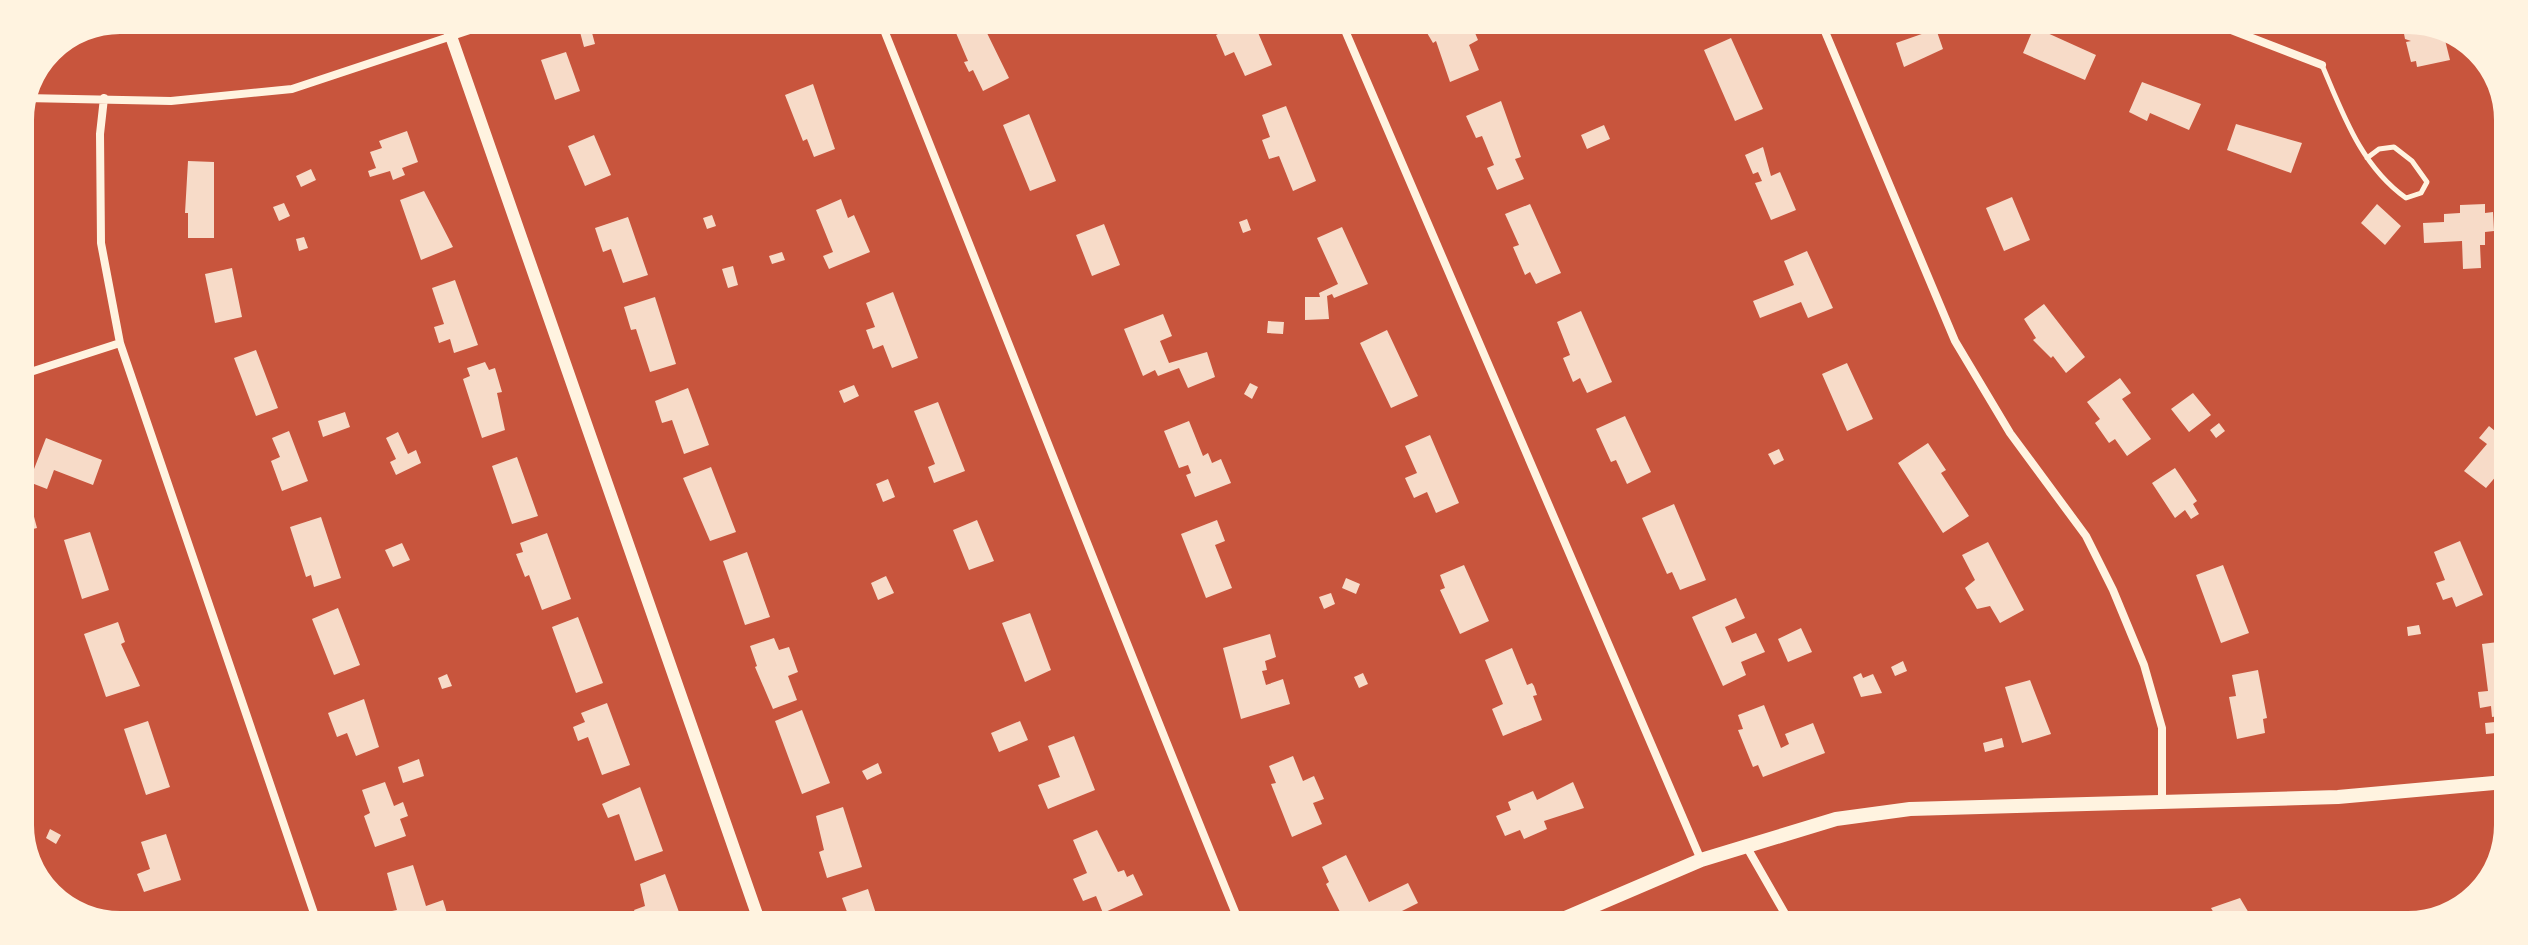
<svg xmlns="http://www.w3.org/2000/svg" width="2528" height="945" viewBox="0 0 2528 945" font-family="'Golos Text',sans-serif">
<style>
.building{fill:#f7dbc8}
.lines{fill:none;stroke-linecap:round;stroke-linejoin:round}
.service{stroke:#fff3e0;stroke-width:5}
.minor{stroke:#fff3e0;stroke-width:8}
.tertiary{stroke:#fff3e0;stroke-width:12}
.secondary{stroke:#fff3e0;stroke-width:14}
.rim{fill:none;stroke:#fff3e0;stroke-width:4}
</style>
<rect width="100%" height="100%" fill="#c8553d"/>
<!-- building -->
<path class="building" d="M153 18H194V19L158 31Z
M733 19 768 20 738 32Z
M965 20H994L997 25 986 31 1009 78 983 91 973 70 969 72 964 62 968 61 953 26Z
M1220 21H1253L1272 65 1245 76 1234 52 1225 56 1216 35 1224 31Z
M1420 21H1470L1478 40 1469 45 1479 70 1450 82 1436 41 1433 43Z
M2402 23 2441 24 2446 27 2443 32 2450 60 2417 67 2416 61 2411 62 2406 42 2411 41 2405 39Z
M2034 27 2096 55 2085 80 2023 53Z
M591 29 595 44 584 47 580 32Z
M1936 29 1943 49 1904 67 1896 43Z
M1731 38 1763 109 1735 121 1704 50Z
M566 52 580 91 555 100 541 60Z
M2142 82 2201 104 2189 130 2150 113 2147 121 2129 112Z
M813 84 835 149 814 157 807 139 803 141 785 95Z
M1501 101 1521 157 1515 159 1524 179 1497 190 1487 168 1494 165 1482 136 1476 138 1466 116Z
M1286 106 1316 181 1293 191 1279 156 1269 159 1262 140 1270 137 1262 115Z
M1029 114 1056 181 1030 191 1003 125Z
M2236 124 2302 143 2291 173 2227 150Z
M1604 125 1610 139 1587 149 1581 135Z
M407 131 418 162 402 168 405 175 393 180 390 171 370 177 368 171 376 168 370 152 382 148 379 141Z
M594 135 611 175 585 186 568 146Z
M1763 147 1771 176 1780 172 1796 210 1771 220 1755 183 1762 181 1758 172 1753 174 1745 155Z
M188 161 214 162V238H188V213H185Z
M311 169 316 180 301 187 296 176Z
M424 191 453 247 421 260 400 200Z
M2012 197 2030 240 2004 251 1986 208Z
M841 199 848 218 854 215 870 252 829 269 823 256 833 252 816 210Z
M284 203 290 216 279 221 273 207Z
M1530 204 1561 273 1536 284 1530 272 1525 275 1513 247 1519 245 1505 214Z
M2377 204 2401 226 2385 245 2361 223Z
M2485 204V213L2493 212 2494 231 2485 232V245H2480L2481 268 2463 269 2462 241 2424 243 2423 223 2444 222V214L2460 213V205Z
M712 215 716 226 707 229 703 218Z
M628 217 648 275 623 283 611 249 603 252 595 228Z
M1247 219 1251 230 1243 233 1239 222Z
M1104 224 1120 265 1092 276 1076 235Z
M1342 227 1368 284 1334 298 1332 294 1327 296 1329 319 1305 320V297H1320L1319 293 1338 284 1317 238Z
M304 237 308 248 299 251 296 239Z
M1807 251 1833 308 1808 318 1801 302 1760 318 1753 301 1794 285 1784 261Z
M782 252 785 260 772 264 769 256Z
M733 266 738 285 728 288 722 269Z
M232 268 242 317 215 323 205 274Z
M455 280 478 345 454 353 450 339 439 343 434 327 444 324 432 288Z
M893 292 918 358 892 368 883 345 873 349 866 330 875 327 866 303Z
M655 297 676 364 650 372 636 329 631 330 624 307Z
M2044 304 2085 357 2066 373 2053 356 2051 358 2033 340 2036 338 2024 319Z
M1581 311 1612 382 1587 393 1580 378 1573 382 1563 358 1570 355 1557 322Z
M1163 314 1172 336 1160 341 1169 363 1207 352 1215 377 1188 388 1179 368 1158 376 1155 370 1143 376 1124 329Z
M1268 321 1284 322 1283 334 1267 333Z
M1387 330 1418 396 1391 408 1360 343Z
M256 350 278 408 256 416 234 358Z
M485 362 489 370 495 368 502 392 497 393 505 430 482 438 463 379 470 376 467 368Z
M1847 363 1873 419 1847 431 1822 374Z
M2120 378 2131 393 2122 399 2151 439 2127 456 2115 439 2109 443 2095 423 2100 419 2087 402Z
M1250 383 1258 387 1252 399 1244 394Z
M854 385 859 396 844 403 839 391Z
M688 388 709 445 684 454 672 420 662 423 655 401Z
M2193 393 2211 415 2189 432 2171 409Z
M938 402 965 471 934 483 928 467 935 464 914 411Z
M345 412 350 427 323 437 318 421Z
M1625 416 1651 472 1627 484 1616 460 1611 462 1596 429Z
M1189 421 1203 456 1208 453 1212 463 1221 459 1231 483 1195 497 1186 475 1191 473 1188 465 1179 468 1164 431Z
M2219 423 2225 431 2216 438 2210 430Z
M2489 426 2507 441V470L2501 477 2498 474 2486 488 2464 471 2487 444 2479 438Z
M289 431 308 481 282 491 271 461 280 457 272 438Z
M398 432 408 454 416 450 421 463 396 475 390 462 396 459 386 438Z
M1430 435 1459 503 1436 513 1427 492 1414 498 1405 478 1417 473 1405 446Z
M46 438 102 460 93 485 54 470 47 489 29 482Z
M1928 443 1946 470 1941 473 1969 516 1943 533 1898 463Z
M1779 449 1784 460 1774 465 1768 454Z
M517 457 538 516 512 524 492 466Z
M711 467 736 532 710 541 683 478Z
M2175 468 2197 501 2193 504 2199 514 2191 519 2185 510 2175 518 2152 483Z
M888 479 895 497 883 502 876 484Z
M1674 504 1706 580 1680 590 1672 572 1667 574 1642 518Z
M33 513 37 528 25 531 21 516Z
M321 517 341 578 314 587 311 575 306 577 290 527Z
M977 520 994 561 969 570 953 530Z
M1217 520 1225 541 1215 545 1232 588 1206 598 1181 534Z
M90 532 109 590 82 599 64 540Z
M547 533 571 599 542 610 529 575 525 577 516 554 523 552 520 543Z
M2460 541 2483 595 2456 607 2452 597 2443 600 2436 583 2445 580 2434 552Z
M1988 542 2024 610 2000 623 1990 606 1977 609 1965 588 1975 580 1962 555Z
M402 543 410 560 393 567 385 550Z
M747 552 770 617 745 625 723 561Z
M1464 565 1489 621 1460 634 1440 590 1445 588 1440 575Z
M2223 565 2249 633 2221 643 2196 575Z
M886 576 894 593 878 600 871 583Z
M1346 578 1360 584 1356 594 1342 588Z
M1331 593 1335 604 1324 609 1319 597Z
M1736 598 1745 618 1725 627 1732 643 1756 633 1765 652 1741 662 1746 675 1723 686 1692 617Z
M338 608 360 665 334 675 312 619Z
M1030 613 1051 670 1025 682 1002 623Z
M578 617 603 683 576 693 552 627Z
M118 622 125 642 121 644 140 686 106 697 84 634Z
M2419 625 2421 634 2408 636 2407 627Z
M1801 628 1812 652 1788 662 1778 639Z
M1270 634 1276 657 1265 661 1267 670 1262 671 1266 685 1283 679 1290 704 1241 719 1223 648Z
M774 638 779 650 789 647 798 672 788 676 797 700 773 709 755 667 757 666 750 646Z
M2506 641 2505 715 2492 717 2491 706 2480 708 2478 692 2488 691 2482 644Z
M1512 648 1527 685 1532 683 1534 686 1537 695 1533 696 1542 720 1503 736 1492 709 1503 704 1485 660Z
M1903 661 1907 671 1895 676 1891 667Z
M2258 670 2267 718 2263 719 2265 733 2237 739 2229 697 2236 696 2232 675Z
M1363 673 1368 684 1359 688 1354 677Z
M1861 673 1863 678 1873 674 1882 693 1861 697 1853 677Z
M447 674 452 686 442 689 438 678Z
M2030 680 2051 734 2022 743 2005 687Z
M364 699 379 747 356 756 347 733 337 737 328 713Z
M607 703 630 765 602 775 588 737 578 741 573 727 585 722 581 713Z
M1764 705 1781 748 1789 744 1785 734 1813 723 1825 753 1763 777 1758 765 1753 767 1738 730 1743 729 1738 715Z
M802 710 830 783 802 794 775 721Z
M148 721 170 787 146 795 124 729Z
M1020 721 1028 740 999 752 991 733Z
M2495 722 2496 733 2486 734 2485 723Z
M1074 736 1095 790 1048 809 1038 785 1060 777 1048 746Z
M2002 738 2004 747 1985 752 1983 743Z
M1293 756 1303 781 1314 776 1324 799 1313 803 1322 824 1292 837 1271 784 1276 783 1269 766Z
M419 759 424 776 403 783 398 767Z
M878 763 882 773 867 780 862 771Z
M385 782 394 806 403 802 408 816 400 819 406 836 375 847 364 816 370 813 362 790Z
M1573 782 1584 808 1544 821 1547 829 1524 839 1520 830 1505 836 1496 816 1511 810 1508 802 1533 791 1537 800Z
M640 787 663 851 635 861 619 814 608 818 602 804Z
M843 807 862 867 827 878 819 852 824 850 816 816Z
M50 829 61 835 56 844 46 838Z
M1097 830 1118 872 1124 870 1127 877 1133 874 1143 895 1103 913 1096 896 1083 901 1073 879 1087 873 1073 840Z
M166 834 181 880 144 892 137 874 150 869 141 842Z
M1346 855 1369 902 1408 883 1418 903 1374 925 1346 924 1326 884 1329 882 1322 867Z
M413 865 426 906 443 900 449 920 396 922 392 911 397 910 387 873Z
M665 874 683 923H639L634 910 645 906 640 884Z
M868 889 879 923H851L842 898Z
M2240 898 2253 920 2242 927 2199 926 2215 915 2211 908Z"/>
<g class="lines">
<!-- service -->
<path class="service" d="M2322 65C2343 114 2361 166 2406 198L2421 193 2427 182 2412 161 2394 147 2379 149 2367 158"/>
<!-- minor -->
<path class="minor" d="M880 20C1001 321 1117 624 1240 924
M1341 21 1701 860
M1821 22 1955 341 2010 433 2086 536 2113 590 2144 665 2162 728V803
M2213 23 2322 65
M25 98 171 101 292 89 503 19
M104 98 100 134 101 243 120 343 317 922
M18 376 120 343
M1745 844 1792 926"/>
<!-- tertiary -->
<path class="tertiary" d="M445 19 760 923"/>
<!-- secondary -->
<path class="secondary" d="M1549 925 1701 860 1836 819 1910 809 2338 797 2505 782"/>
</g>
<!-- crop -->
<path d="M0 0H2528V945H0ZM120 32H2408A88 88 0 0 1 2496 120V825A88 88 0 0 1 2408 913H120A88 88 0 0 1 32 825V120A88 88 0 0 1 120 32Z" fill="#fff3e0" fill-rule="evenodd"/>
<path class="rim" d="M120 32H2408A88 88 0 0 1 2496 120V825A88 88 0 0 1 2408 913H120A88 88 0 0 1 32 825V120A88 88 0 0 1 120 32Z"/>
</svg>
